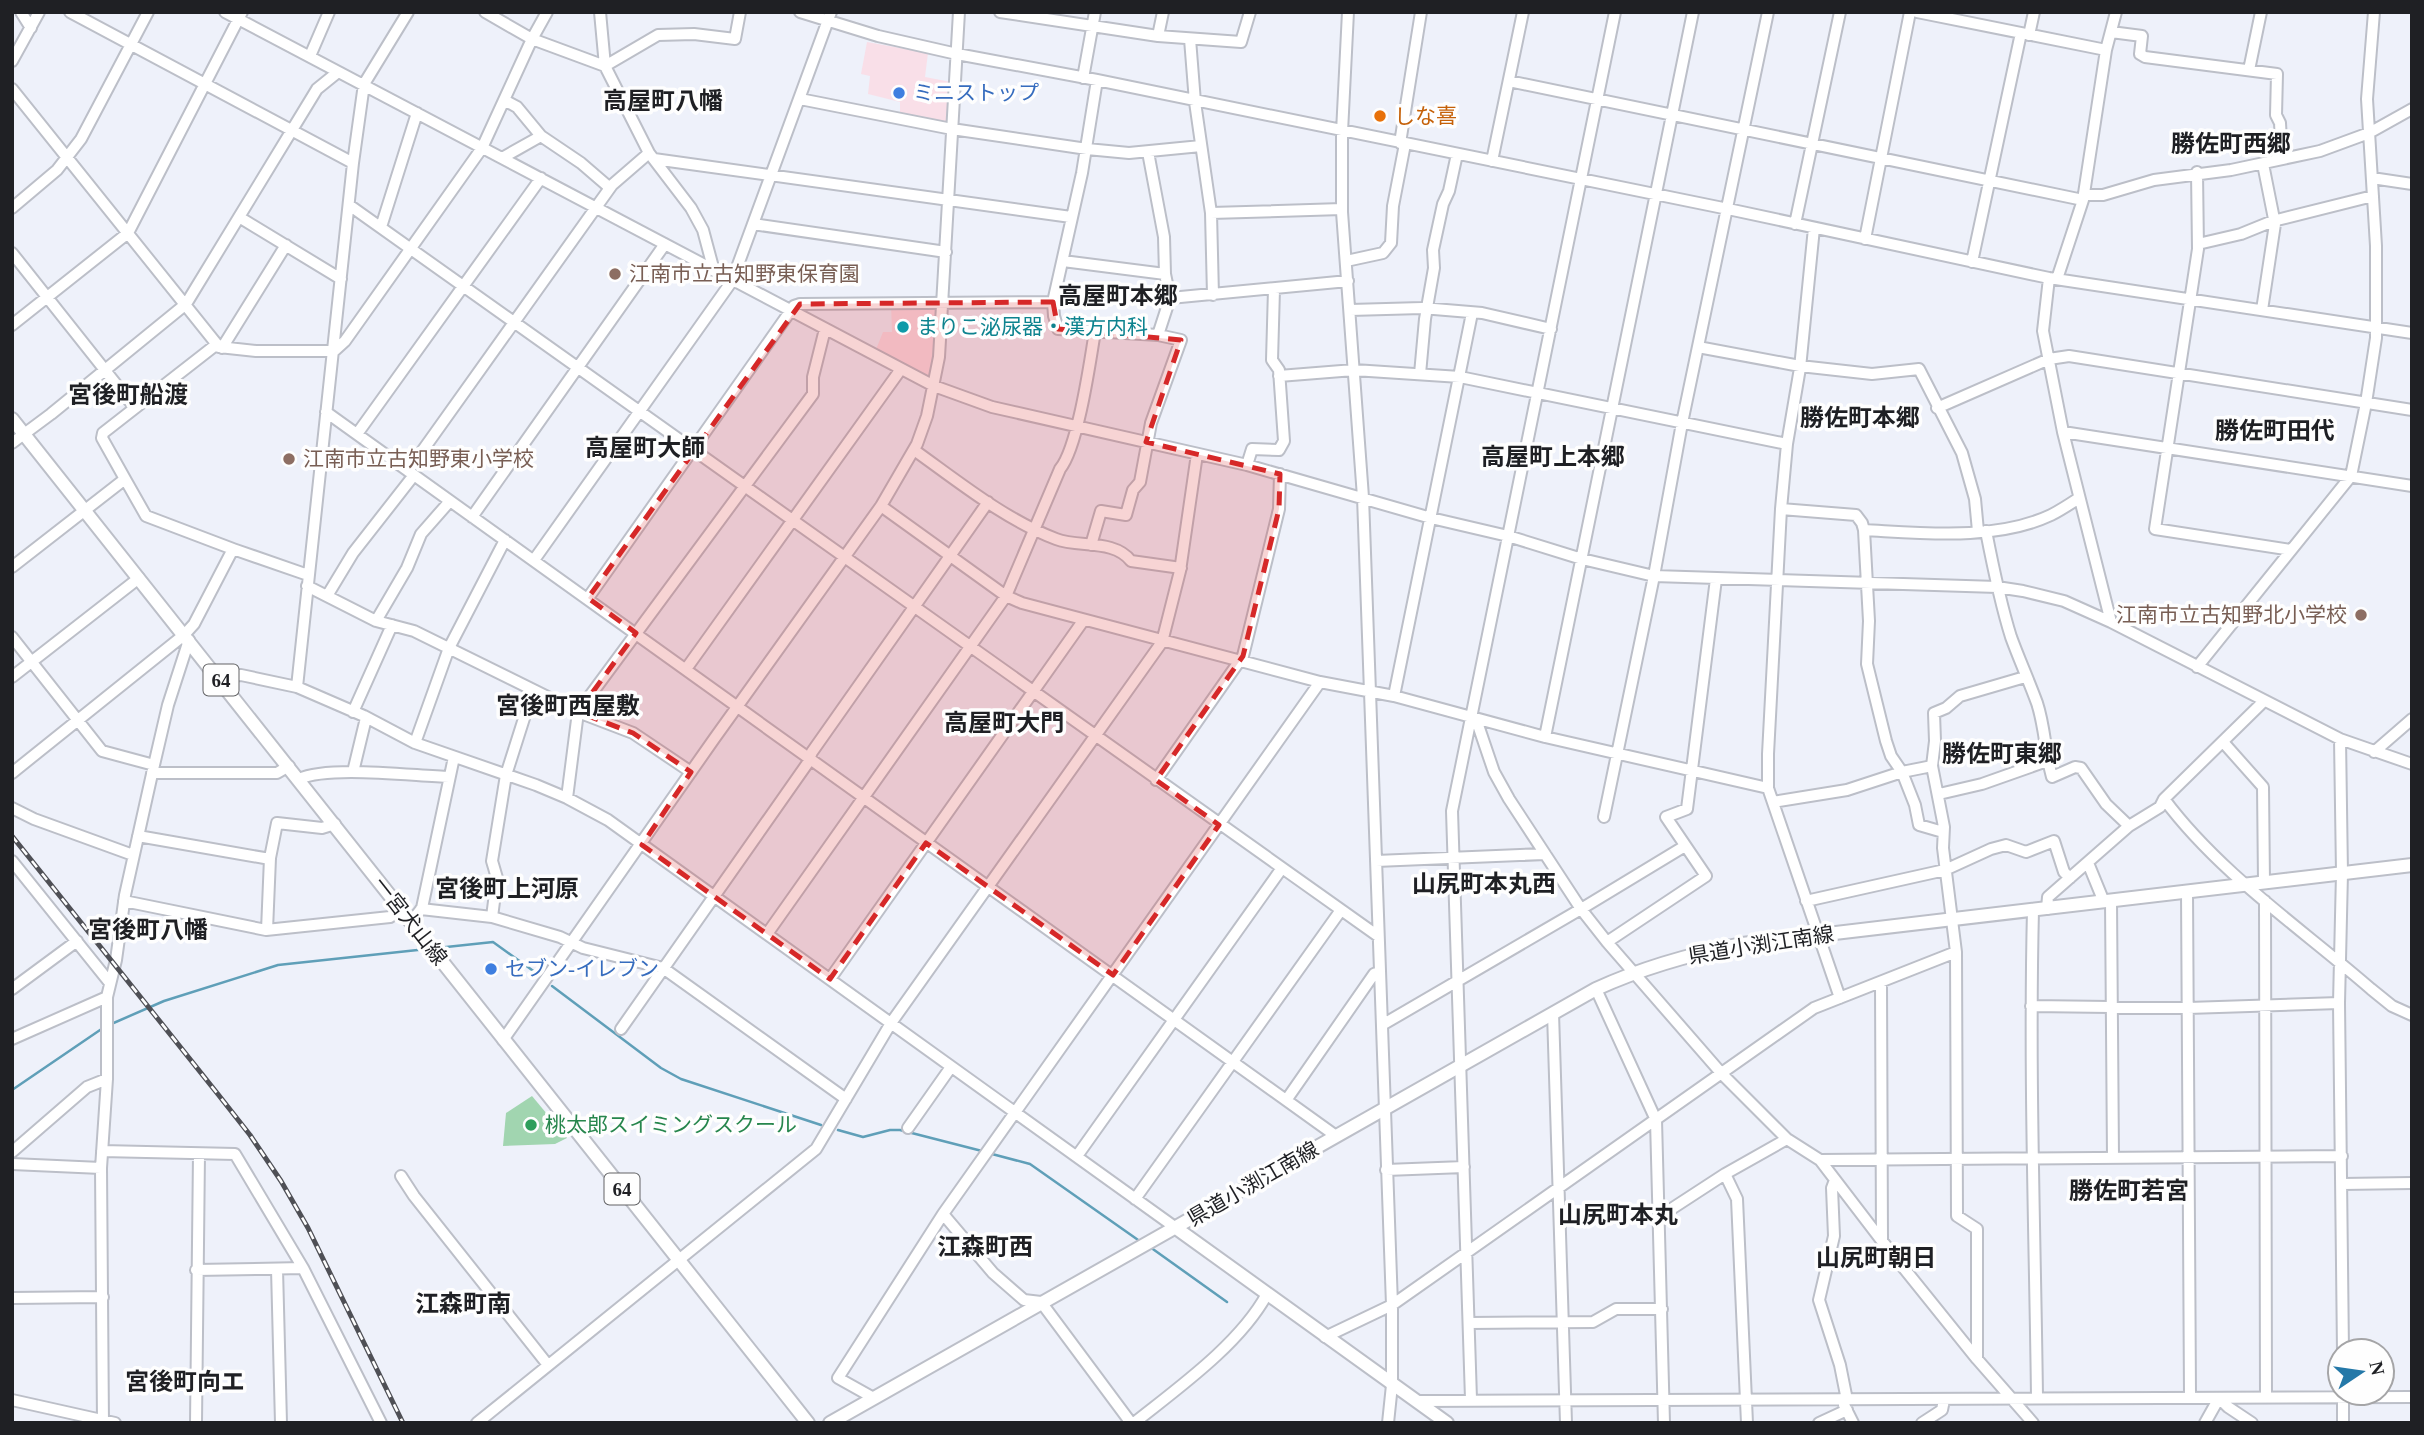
<svg xmlns="http://www.w3.org/2000/svg" width="2424" height="1435" viewBox="0 0 2424 1435" font-family="'Times New Roman','Noto Sans JP',serif">
<style>
.commercial{fill:#f9dfe8}
.green{fill:#a1d5b0}
.lines{fill:none;stroke-linecap:round;stroke-linejoin:round}
.stream{stroke:#5f9fb8;stroke-width:2.5}
.minor-casing{stroke:#bcbfc8;stroke-width:14}
.major-casing{stroke:#bcbfc8;stroke-width:16}
.minor{stroke:#fff;stroke-width:10}
.major{stroke:#fff;stroke-width:12}
.rail-casing{stroke:#4f5056;stroke-width:5}
.rail{stroke:#fefefe;stroke-width:2.5;stroke-dasharray:8;stroke-linecap:butt}
.marked{fill:#d62828;fill-opacity:0.2;stroke:#d62828;stroke-width:5;stroke-dasharray:14 9;stroke-linejoin:round}
.shop-dot{fill:#3f7fe0;stroke:#fefefe;stroke-width:2.5}
.food-dot{fill:#e8710a;stroke:#fefefe;stroke-width:2.5}
.education-dot{fill:#8d6e63;stroke:#fefefe;stroke-width:2.5}
.culture-dot{fill:#0f9aa8;stroke:#fefefe;stroke-width:2.5}
.leisure-dot{fill:#2e9e5b;stroke:#fefefe;stroke-width:2.5}
.labels{text-anchor:middle;stroke-width:7;stroke-linejoin:round;paint-order:stroke}
.shield{fill:#fefefe;stroke:#626365;stroke-width:2}
.shield-label{font-size:19px;font-weight:bold;fill:#1f2024}
.shop-label{font-size:21px;fill:#366cbe;stroke:#fefefe;text-anchor:start}
.food-label{font-size:21px;fill:#c56008;stroke:#fefefe;text-anchor:start}
.education-label{font-size:21px;fill:#785e54;stroke:#fefefe;text-anchor:start}
.culture-label{font-size:21px;fill:#0d838f;stroke:#fefefe;text-anchor:start}
.street-label{font-size:21px;fill:#1f2024;stroke:#fefefe}
.leisure-label{font-size:21px;fill:#27864d;stroke:#fefefe;text-anchor:start}
.quarter-label{font-size:24px;font-weight:bold;fill:#1f2024;stroke:#fefefe}
</style>
<rect width="100%" height="100%" fill="#eef1fa"/>
<!-- commercial -->
<path class="commercial" d="M867 42 928 53 925 77 951 82 950 125 900 115V102L868 94 870 76 861 74Z
M891 304H941L933 383 875 352 883 332H892Z"/>
<!-- green -->
<path class="green" d="M532 1096 567 1138 555 1144 503 1146 506 1113Z"/>
<g class="lines">
<!-- stream -->
<path class="stream" d="M437 948 493 942 539 975
M552 986 661 1068 681 1079 821 1125
M109 1025 164 1001 278 965 427 949
M12 1090 103 1028
M838 1130 863 1137 890 1130H900L982 1151
M992 1154 1030 1164 1141 1242
M1150 1247 1227 1302"/>
<!-- minor casing -->
<g class="minor-casing">
<path id="minor" d="M21 12 31 28
M70 12 353 163
M225 12 934 386 992 407 1247 465 1431 518 1508 536 1582 559 1654 576 1997 587 2023 591 2064 601 2111 622 2340 739 2412 764
M485 12 532 39 605 66 658 35 694 34 735 39 740 12
M600 12 605 66 649 153 691 208 703 230 714 271
M800 12 878 36 957 54 1097 80 1728 209 2049 278 2412 333
M1000 12 1158 36 1241 42 1250 12
M1348 12 1342 132V212L1363 497 1392 1305V1385L1388 1423
M1917 12 2106 50
M2111 32 2142 36 2140 54 2145 57 2277 74 2276 115 2280 123 2282 159
M2029 35 2034 12
M1158 36 1163 12
M1190 39 1195 102 1211 213 1213 295
M310 56 329 12
M12 61 39 12
M2249 70 2261 12
M1083 78 1095 12
M1509 81 2083 200
M12 89 219 347 256 351H334L345 341 482 148 532 39 547 12
M800 99 952 129 1087 149 1129 153 1201 146
M504 100 517 107 541 136 581 163 610 188
M1400 143 1421 12
M1148 152 1164 237 1165 274 1170 298 1158 335
M502 158 541 136
M654 159 1071 217
M1492 161 1523 12
M2197 172 2198 249 2155 529 2291 550
M2372 178 2412 184
M2084 195H2103L2154 180 2231 170 2320 151 2369 133 2412 109
M349 205 1378 936
M12 208 57 170 81 139 148 12
M1211 213 1342 209
M239 217 341 279
M753 224 946 252
M1795 224 1840 12
M381 227 417 113
M1814 228 1800 368 1787 444 1781 509 1768 754V788L1840 998
M1865 239 1910 12
M2198 244 2241 234 2273 221 2373 196
M12 253 135 408
M1063 261 1165 274
M1346 261 1383 253 1391 243 1393 206 1405 144
M1972 262 2021 33
M2049 278 2043 331 2063 432 2111 622
M2057 279 2083 200 2106 50 2116 12
M1170 298 1348 281
M1053 302 1054 316 1058 329 1158 335 1181 340 1151 423 1140 482 1133 490 1126 515 1101 511 1091 545
M1350 310 1422 308 1482 313 1551 329
M2262 310 2275 224 2263 164
M12 325 128 233 242 12
M1698 347 1800 366 1872 374 1919 369 1962 453 1975 499 1978 531
M222 348 286 245
M1420 374 1425 319 1434 268 1433 250 1443 204 1449 191 1457 154
M1279 376 1354 370 1460 377 1787 444
M1937 408 2049 359 2069 356 2412 410
M326 412 1336 1136
M2063 432 2412 486
M357 434 541 178
M12 443 51 414 186 304 317 89 338 72
M914 450C959 482 1004 519 1056 539 1079 548 1114 539 1131 561L1181 568
M1247 465 1252 449 1279 450 1284 441 1279 370 1272 360 1274 289
M408 471 612 185 649 153
M125 479 146 516 233 549
M881 506 1006 596 1022 603 1320 682 1394 696 1545 737 1768 788
M1781 509 1856 515 1862 523 1864 530C1923 533 1996 541 2051 515 2061 510 2070 504 2079 498
M472 517 665 244
M1864 530 1869 621 1867 664 1886 741 1891 756 1902 772 1915 805 1919 825 1943 832
M1986 531C1993 567 2000 602 2011 637 2019 659 2029 681 2037 703 2045 727 2045 752 2052 777L2075 767 2081 768 2106 804 2129 826
M534 560 732 281 831 12
M12 567 125 479 102 438 103 433 217 344
M307 586 376 621 414 631 578 712 633 733 691 772
M327 596 353 553 414 475
M588 598 794 306 800 304 1053 302 1082 173 1097 80
M376 621 407 568 421 534 450 501
M12 637 102 751 154 765
M2197 667 2351 476 2366 403 2376 338V246L2367 99 2374 12
M686 669 901 369
M218 676 241 675 297 687 364 716 415 743 536 785 567 798 608 820 1176 1228
M12 677 139 578
M297 687 353 163 364 84 408 12
M1394 696 1472 313
M353 712 392 625
M1476 719 1494 772 1509 799 1581 909 1607 942 1722 1074 1787 1139 1820 1160 1882 1241 1977 1359 2033 1423
M1545 737 1693 12
M2340 739 2342 873 2339 1003 2343 1351
M2223 742 2263 787 2264 882
M415 743 449 648 505 540
M2374 752 2412 719
M353 772 366 718
M12 773 184 635 194 624 233 549 308 575
M152 773H277L289 766
M299 779C329 765 413 776 449 777
M1156 780 1243 656 1279 509 1280 474
M1939 794 1982 784 2047 761
M567 798 578 712 813 394V377L825 329
M2164 799C2220 874 2301 928 2371 989L2392 1006 2412 1015
M1773 802 1847 790 1902 772 1932 766
M12 808 34 819 133 855
M1604 817 1654 576 1682 423 1768 12
M138 836 270 859
M12 861 110 983
M1376 861 1545 854
M2088 863 2104 902
M2187 891 2190 1396
M124 901 266 930 390 917 401 909
M1806 901 1945 870 1991 849 2006 845 2026 852 2054 841 2064 872 2070 878
M2111 901 2113 1157
M2265 901 2266 1397
M421 909 492 917 560 937 583 948 663 968 846 1099
M2047 909 2048 897 2129 826 2160 807 2164 799 2264 701
M2033 910C2029 1073 2035 1235 2037 1397
M492 917 497 878 492 861 506 775 533 690
M411 922 422 908 454 757
M267 930 270 858 277 823 322 828 335 824
M767 934 1006 596 1060 469C1078 447 1090 362 1095 331
M1607 942 1706 876 1666 817 1687 809 1716 579
M830 979 1083 621
M1881 983 1882 1241
M12 989 77 941
M1596 989 1656 1120 1664 1423
M2031 1006 2188 1008 2339 1003
M1553 1013 1566 1423
M1382 1025 1581 909 1685 846
M621 1029 807 764 812 752 988 502
M12 1039 107 997
M503 1040 714 739 881 506 917 444 927 416 939 357 959 12
M1287 1099 1374 974 1379 972
M908 1128 951 1067
M102 1151 235 1154 303 1268 381 1423
M12 1152 87 1087 107 1079
M1077 1156 1282 868
M1820 1160 2342 1156
M12 1164 101 1168
M1386 1170 1464 1167
M1725 1174 1737 1199 1747 1423
M401 1176 414 1196 548 1365
M1835 1180 1832 1188 1834 1236 1819 1300 1840 1365 1847 1400
M2342 1184 2412 1183
M1135 1199 1341 910
M943 1214 993 1273 1024 1300 1041 1302 1131 1423
M1659 1217 1725 1174 1787 1139
M277 1269 281 1423
M196 1270 303 1268
M12 1298 103 1297
M1469 1323 1593 1322 1616 1309H1662
M1325 1337 1392 1305 1814 1008 1956 952
M1977 1359V1229L1957 1216 1956 952 1943 848 1944 827 1932 766 1935 741 1934 713 1946 708 1960 696 2025 677
M2343 1393V1423
M872 1397 838 1378 943 1214 1320 682
M2219 1398 2228 1407 2252 1423
M1471 1399 1452 811 1615 12
M12 1400 115 1423
M1418 1401 2412 1397
M1844 1405 1853 1423
M103 1423 101 1168 107 1079V997L116 960 125 895 154 765 168 705 189 640
M196 1423 199 1154
M477 1423 816 1149 891 1023 1162 642 1180 571 1197 454
M1134 1423C1178 1388 1240 1344 1267 1294
M1819 1423 1847 1410
M1922 1423 1942 1410 1944 1400
M2205 1423 2219 1398"/>
</g>
<!-- major casing -->
<g class="major-casing">
<path id="major" d="M12 419 808 1423
M1176 1228 1447 1423
M830 1423 1596 989C1644 967 1691 954 1742 944L2412 865"/>
</g>
<!-- minor -->
<use href="#minor" class="minor"/>
<!-- major -->
<use href="#major" class="major"/>
<!-- rail casing -->
<g class="rail-casing">
<path id="rail" d="M12 836 217 1093 250 1135 281 1181 308 1228 403 1423"/>
</g>
<!-- rail -->
<use href="#rail" class="rail"/>
</g>
<!-- marked area -->
<path class="marked" d="M1053 302 1058 329 1181 340 1146 442 1280 474 1279 509 1243 656 1156 780 1219 825 1113 975 926 843 830 979 642 845 691 772 633 733 578 712 636 633 588 598 800 304Z"/>
<!-- markers -->
<g class="shop-dot">
<circle cx="899" cy="93" r="7"/>
<circle cx="491" cy="969" r="7"/>
</g>
<circle class="food-dot" cx="1380" cy="116" r="7"/>
<g class="education-dot">
<circle cx="615" cy="274" r="7"/>
<circle cx="289" cy="459" r="7"/>
<circle cx="2361" cy="615" r="7"/>
</g>
<circle class="culture-dot" cx="903" cy="327" r="7"/>
<circle class="leisure-dot" cx="531" cy="1125" r="7"/>
<g class="labels">
<!-- shield labels -->
<g class="shield">
<rect x="203.5" y="664.5" width="35" height="31" rx="5"/>
<rect x="604.5" y="1173.5" width="35" height="31" rx="5"/>
</g>
<g class="shield-label">
<text x="221" y="687">64</text>
<text x="622" y="1196">64</text>
</g>
<!-- shop labels -->
<g class="shop-label">
<text x="913" y="100">ミニストップ</text>
<text x="505" y="976">セブン-イレブン</text>
</g>
<!-- food labels -->
<g class="food-label">
<text x="1394" y="123">しな喜</text>
</g>
<!-- education labels -->
<g class="education-label">
<text x="629" y="281">江南市立古知野東保育園</text>
<text x="303" y="466">江南市立古知野東小学校</text>
<text x="2347" y="622" text-anchor="end">江南市立古知野北小学校</text>
</g>
<!-- culture labels -->
<g class="culture-label">
<text x="917" y="334">まりこ泌尿器・漢方内科</text>
</g>
<!-- street labels -->
<g class="street-label">
<text transform="translate(410 921) rotate(52)" y="7">一宮犬山線</text>
<text transform="translate(1761 945) rotate(-9)" y="7">県道小渕江南線</text>
<text transform="translate(1253 1184) rotate(-30)" y="7">県道小渕江南線</text>
</g>
<!-- leisure labels -->
<g class="leisure-label">
<text x="545" y="1132">桃太郎スイミングスクール</text>
</g>
<!-- quarter labels -->
<g class="quarter-label">
<text x="663" y="109">高屋町八幡</text>
<text x="2231" y="152">勝佐町西郷</text>
<text x="1118" y="304">高屋町本郷</text>
<text x="128" y="403">宮後町船渡</text>
<text x="1860" y="426">勝佐町本郷</text>
<text x="2275" y="439">勝佐町田代</text>
<text x="645" y="456">高屋町大師</text>
<text x="1553" y="465">高屋町上本郷</text>
<text x="568" y="714">宮後町西屋敷</text>
<text x="1004" y="731">高屋町大門</text>
<text x="2002" y="762">勝佐町東郷</text>
<text x="1484" y="892">山尻町本丸西</text>
<text x="507" y="897">宮後町上河原</text>
<text x="148" y="938">宮後町八幡</text>
<text x="2129" y="1199">勝佐町若宮</text>
<text x="1618" y="1223">山尻町本丸</text>
<text x="985" y="1255">江森町西</text>
<text x="1876" y="1266">山尻町朝日</text>
<text x="463" y="1312">江森町南</text>
<text x="185" y="1390">宮後町向エ</text>
</g>
</g>
<!-- border -->
<rect width="2424" height="1435" fill="none" stroke="#1f2024" stroke-width="28"/>
<!-- north arrow -->
<g transform="translate(2361 1372) rotate(77)"><circle r="33" fill="#fefefe" stroke="#a5a5a7" stroke-width="2"/>
<path d="M0-5L12 26L0 18L-12 26Z" fill="#2478a8"/>
<text y="-10" font-size="19" font-weight="bold" text-anchor="middle" fill="#1f2024">N</text>
</g>
</svg>
